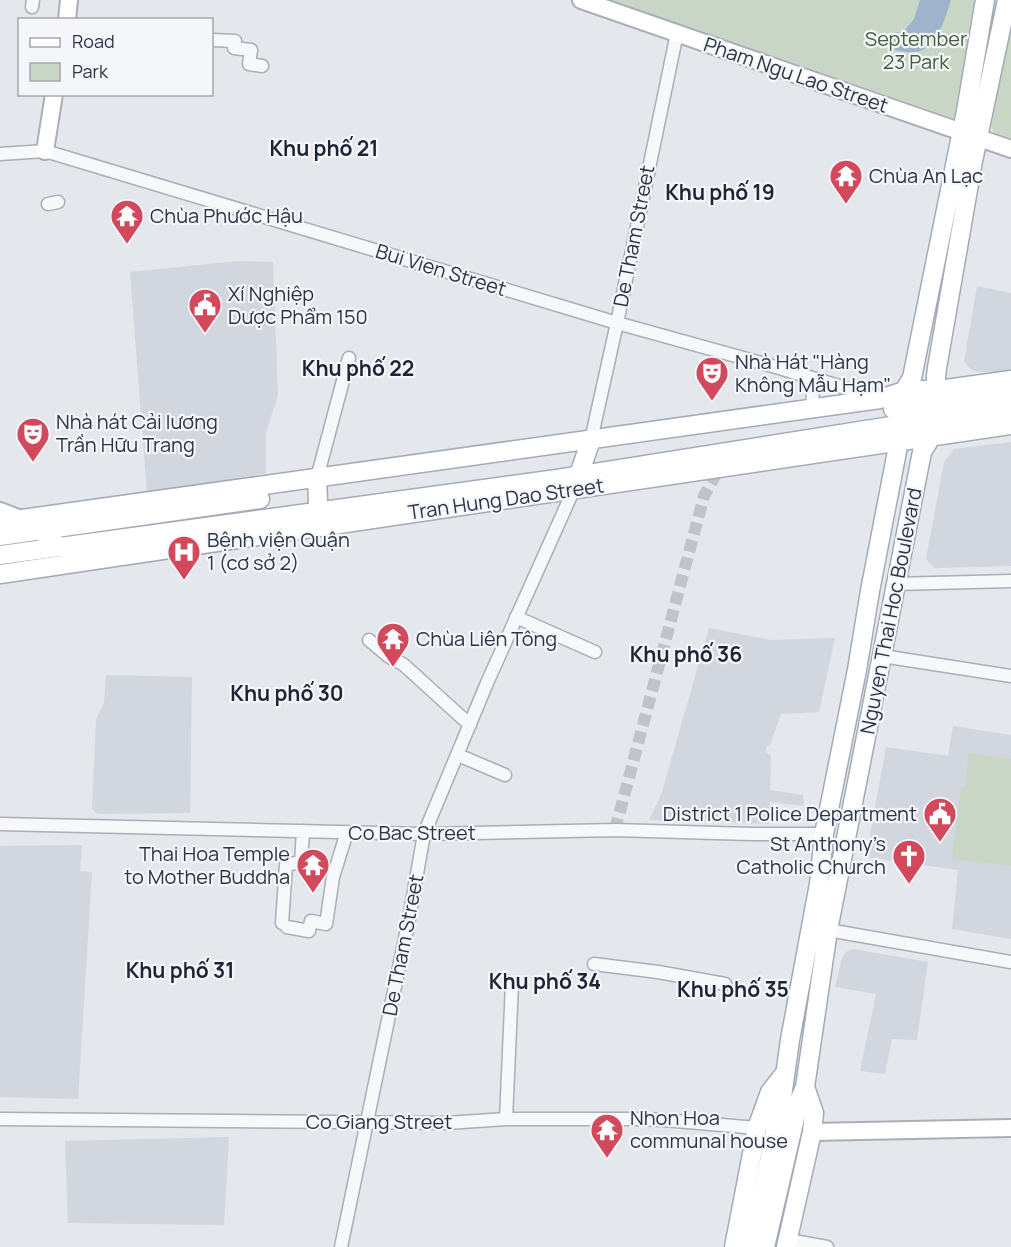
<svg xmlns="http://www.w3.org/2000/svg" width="1011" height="1247" viewBox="0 0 1011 1247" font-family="Manrope,sans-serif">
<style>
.built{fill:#d2d6de}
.green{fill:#c9d6c5}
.water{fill:#9fb4cc}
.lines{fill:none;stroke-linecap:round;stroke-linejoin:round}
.street-tunnel{stroke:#bfc3cb;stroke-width:12;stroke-dasharray:12 6;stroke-linecap:butt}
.street-casing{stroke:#a9aeb7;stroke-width:15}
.secondary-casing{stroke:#a9aeb7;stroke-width:20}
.primary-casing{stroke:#a3abb8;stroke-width:21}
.street{stroke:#f7f8fa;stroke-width:12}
.secondary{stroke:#fff;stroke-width:16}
.primary{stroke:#fff;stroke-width:18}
.labels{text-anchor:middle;stroke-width:4.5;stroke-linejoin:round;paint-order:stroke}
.park-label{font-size:20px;fill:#3f6138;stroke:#f4f6f9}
.street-label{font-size:20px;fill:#2b3445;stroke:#f4f6f9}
.poi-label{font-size:20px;fill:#2b3445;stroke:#f4f6f9;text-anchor:start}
.neighbourhood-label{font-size:21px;font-weight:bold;fill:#1d2536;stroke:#f4f6f9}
</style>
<rect width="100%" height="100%" fill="#e4e7ec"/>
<!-- built -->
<path class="built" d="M238 261 273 262 278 395 266 432V473L147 493 130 272Z
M977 286 1011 293V370L988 373 973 371 964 362Z
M1011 442V566L935 568 926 559 944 462 954 449Z
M709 628 770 640 835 638 819 712 781 714 770 745 767 746 765 752 771 755 770 790 803 795 804 806 770 802 769 824 649 820 661 795Z
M106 675 192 677 190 813 98 814 92 809 96 720 104 703Z
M953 726 1011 735V939L952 929 958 870 866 857 886 747 948 756Z
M82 845 80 871 92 872 78 1099 0 1097V846Z
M853 949 928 962 917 1040 892 1039 885 1074 860 1071 876 994 835 987 842 958 846 952Z
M229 1137 224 1225 68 1223 65 1141Z"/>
<!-- green -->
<path class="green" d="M610 0H977L956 119Z
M1011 23V138L994 132 991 127Z
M969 753 1011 759V866L952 859 961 787H965Z"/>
<!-- water -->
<path class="water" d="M920 0H951C945 18 937 51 914 52 906 53 897 50 890 49L895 32 902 33 914 19Z"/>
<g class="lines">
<!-- street-tunnel -->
<path class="street-tunnel" d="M615 830 704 496 720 467"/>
<!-- street casing -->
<g class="street-casing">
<path id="street" d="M32 7 33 0
M212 40 235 41 234 48 251 50 249 64 262 66
M0 154 45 151 617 323 776 367 875 397
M48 204 58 202
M812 378 813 408
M591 440 617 323 677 33
M317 478 349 358
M895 584 1011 581
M516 617 595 652
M369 640 388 656 404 665 470 725
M882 656 1011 676
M458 755 505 775
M0 824 424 834 615 830 750 834H824
M282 923 286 865 301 862 303 831
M287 927 309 931 311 921 326 924 333 877 347 832
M828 930 1011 962
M594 964 658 972 725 984
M0 1119 447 1123 506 1119H633L664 1120 757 1128
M506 1119 512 984
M788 1240 827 1247
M341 1247 409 919 424 834 487 683 574 489"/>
</g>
<!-- secondary casing -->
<g class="secondary-casing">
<path id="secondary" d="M581 0 1011 149
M67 20 69 0
M45 151 54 94
M0 511 21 519 69 552
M812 1132 1011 1128"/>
</g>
<!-- primary casing -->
<g class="primary-casing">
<path id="primary" d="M893 409 1011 393
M317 478 319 524
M576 483 591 440
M0 522 880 399 904 391 946 389 1011 380
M0 536 260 499
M0 555 557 479 891 426 1011 410
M0 574 1011 425
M734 1247 757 1128 770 1092 785 1073
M752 1247 782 1097 790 1040 819 884 824 834 857 670 870 591 899 441 906 425 904 391 912 378 966 111 985 0
M765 1247 799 1101 805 1087 828 930 922 452C947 415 931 405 937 368L973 161 1007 0
M786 1247 812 1132 814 1113 805 1087"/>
</g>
<!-- street -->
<use href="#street" class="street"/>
<!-- secondary -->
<use href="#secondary" class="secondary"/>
<!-- primary -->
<use href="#primary" class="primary"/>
</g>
<!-- icons -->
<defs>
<g id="temple-pin" transform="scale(1.725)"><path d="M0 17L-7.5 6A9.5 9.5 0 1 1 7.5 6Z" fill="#d1495b" stroke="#f4f6f9"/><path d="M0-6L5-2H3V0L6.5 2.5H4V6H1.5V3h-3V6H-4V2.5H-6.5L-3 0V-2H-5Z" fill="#fff"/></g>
<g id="civic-pin" transform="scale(1.725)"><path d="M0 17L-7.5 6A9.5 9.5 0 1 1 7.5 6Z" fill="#d1495b" stroke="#f4f6f9"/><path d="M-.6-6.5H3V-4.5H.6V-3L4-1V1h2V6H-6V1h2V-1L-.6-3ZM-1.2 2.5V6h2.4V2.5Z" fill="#fff"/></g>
<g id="theatre-pin" transform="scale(1.725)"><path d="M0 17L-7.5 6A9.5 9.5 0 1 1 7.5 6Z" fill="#d1495b" stroke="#f4f6f9"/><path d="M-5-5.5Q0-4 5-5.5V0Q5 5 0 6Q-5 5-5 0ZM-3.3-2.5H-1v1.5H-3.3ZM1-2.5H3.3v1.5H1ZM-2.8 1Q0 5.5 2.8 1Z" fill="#fff"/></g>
<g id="hospital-pin" transform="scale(1.725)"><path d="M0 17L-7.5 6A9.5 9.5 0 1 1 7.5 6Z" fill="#d1495b" stroke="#f4f6f9"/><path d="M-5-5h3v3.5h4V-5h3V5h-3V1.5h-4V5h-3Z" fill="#fff"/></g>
<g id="church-pin" transform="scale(1.725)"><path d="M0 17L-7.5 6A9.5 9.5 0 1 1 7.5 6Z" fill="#d1495b" stroke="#f4f6f9"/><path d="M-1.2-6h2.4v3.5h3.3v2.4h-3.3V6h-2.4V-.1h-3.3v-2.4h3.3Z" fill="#fff"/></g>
</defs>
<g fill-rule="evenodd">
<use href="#temple-pin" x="846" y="176"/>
<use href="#temple-pin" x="127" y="216"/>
<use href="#civic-pin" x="205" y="305"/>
<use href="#theatre-pin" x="712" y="373"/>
<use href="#theatre-pin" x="33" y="434"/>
<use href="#hospital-pin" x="184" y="552"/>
<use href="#temple-pin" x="393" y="639"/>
<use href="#civic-pin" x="940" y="814"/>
<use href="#church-pin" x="909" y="856"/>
<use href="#temple-pin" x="313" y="865"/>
<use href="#temple-pin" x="607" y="1130"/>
</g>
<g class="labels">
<!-- park labels -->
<g class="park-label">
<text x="916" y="46">September<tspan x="916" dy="23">23 Park</tspan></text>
</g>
<!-- street labels -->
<g class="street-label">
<text transform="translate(796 75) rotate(19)" y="7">Pham Ngu Lao Street</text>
<text transform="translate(634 236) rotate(-79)" y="7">De Tham Street</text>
<text transform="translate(441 270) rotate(17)" y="7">Bui Vien Street</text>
<text transform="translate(506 499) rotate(-8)" y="7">Tran Hung Dao Street</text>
<text transform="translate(891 611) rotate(-79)" y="7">Nguyen Thai Hoc Boulevard</text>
<text x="412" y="840">Co Bac Street</text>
<text transform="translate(403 945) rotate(-79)" y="7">De Tham Street</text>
<text x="379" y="1129">Co Giang Street</text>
</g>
<!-- poi labels -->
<g class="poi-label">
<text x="869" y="183">Chùa An Lạc</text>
<text x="150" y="223">Chùa Phước Hậu</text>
<text x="228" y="301">Xí Nghiệp<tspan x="228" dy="23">Dược Phẩm 150</tspan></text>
<text x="735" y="369">Nhà Hát "Hàng<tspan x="735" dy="23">Không Mẫu Hạm"</tspan></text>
<text x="56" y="429">Nhà hát Cải lương<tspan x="56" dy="23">Trần Hữu Trang</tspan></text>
<text x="207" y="547">Bệnh viện Quận<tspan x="207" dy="23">1 (cơ sở 2)</tspan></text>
<text x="416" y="646">Chùa Liên Tông</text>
<text x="917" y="821" text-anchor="end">District 1 Police Department</text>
<text x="886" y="851" text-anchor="end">St Anthony’s<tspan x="886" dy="23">Catholic Church</tspan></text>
<text x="290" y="861" text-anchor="end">Thai Hoa Temple<tspan x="290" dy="23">to Mother Buddha</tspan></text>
<text x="630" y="1125">Nhon Hoa<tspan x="630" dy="23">communal house</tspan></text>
</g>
<!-- neighbourhood labels -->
<g class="neighbourhood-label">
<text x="324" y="156">Khu phố 21</text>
<text x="720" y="200">Khu phố 19</text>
<text x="358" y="376">Khu phố 22</text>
<text x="686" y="662">Khu phố 36</text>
<text x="287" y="701">Khu phố 30</text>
<text x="180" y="978">Khu phố 31</text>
<text x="545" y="989">Khu phố 34</text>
<text x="733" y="997">Khu phố 35</text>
</g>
</g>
<!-- legend -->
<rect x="18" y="18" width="195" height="78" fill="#f4f6f9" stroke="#a4a8b1" stroke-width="1.5"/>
<rect x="30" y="38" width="30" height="9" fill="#ffffff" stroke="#a4a8b1" stroke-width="1.5"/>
<text x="72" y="48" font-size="18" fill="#2b3445">Road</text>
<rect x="30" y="63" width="30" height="18" fill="#c9d6c5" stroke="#a4a8b1" stroke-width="1.5"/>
<text x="72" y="78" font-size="18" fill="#2b3445">Park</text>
</svg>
